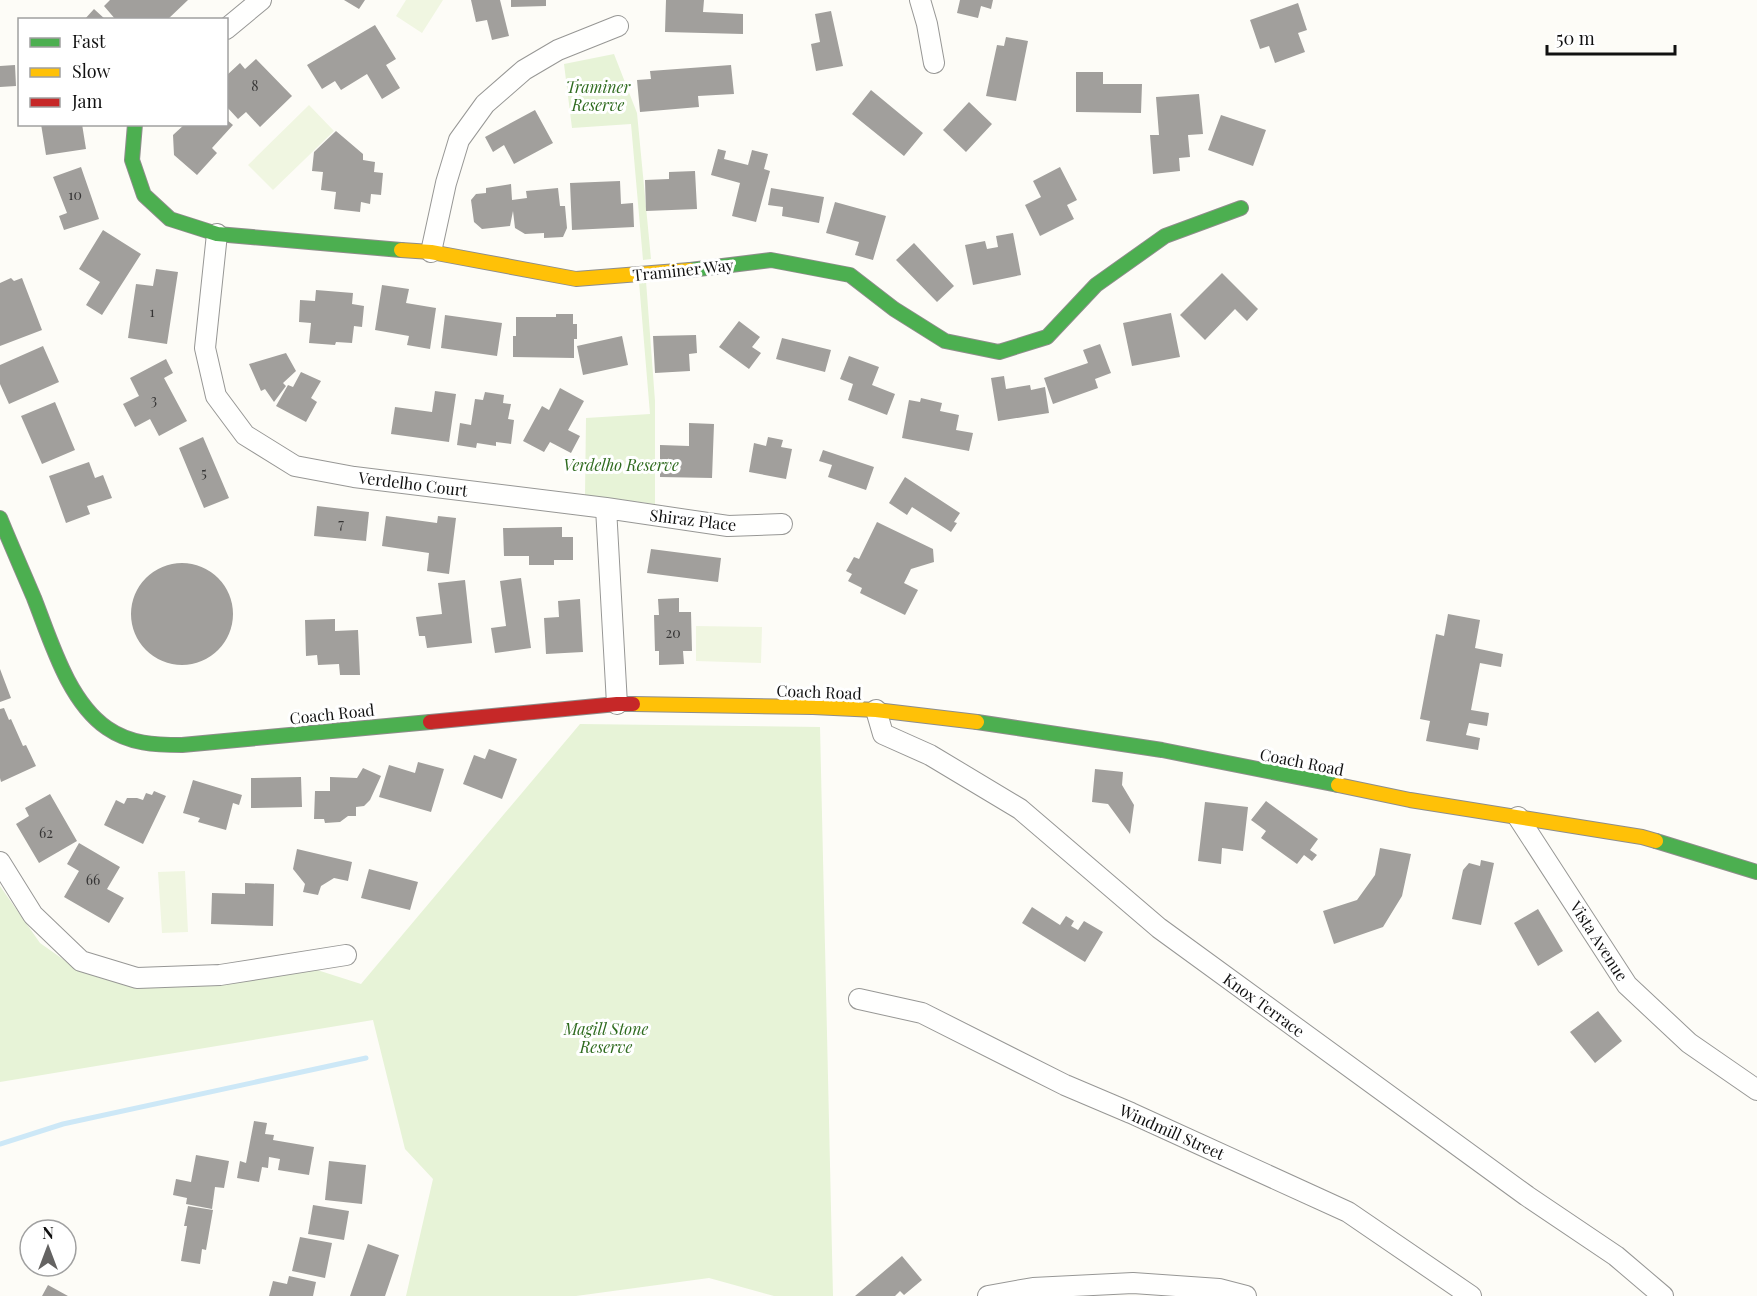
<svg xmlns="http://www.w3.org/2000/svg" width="1757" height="1296" viewBox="0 0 1757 1296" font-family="'Playfair Display',serif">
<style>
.green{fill:#e7f3d7}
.pitch{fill:#f0f6e1}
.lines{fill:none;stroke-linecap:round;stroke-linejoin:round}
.stream{stroke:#cde8f7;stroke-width:5}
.building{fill:#a19f9c}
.street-casing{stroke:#979795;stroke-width:22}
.fast-casing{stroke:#8e8d8b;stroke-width:16}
.slow-casing{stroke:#8e8d8b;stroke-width:16}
.jam-casing{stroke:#8e8d8b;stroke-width:16}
.street{stroke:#fffffe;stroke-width:20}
.fast{stroke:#4caf50;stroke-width:14}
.slow{stroke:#ffc107;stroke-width:14}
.jam{stroke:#c62828;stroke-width:14}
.labels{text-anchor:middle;stroke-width:6;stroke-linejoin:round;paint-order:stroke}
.number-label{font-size:14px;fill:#353434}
.park-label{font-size:16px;font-style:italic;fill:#2f6b1f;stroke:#fff}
.street-label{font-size:16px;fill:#111;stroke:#fff}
</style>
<rect width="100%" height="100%" fill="#fdfcf7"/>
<!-- green -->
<path class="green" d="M614 54 637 113 651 259 643 260 631 124 572 128 564 64Z
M646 281 655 401V504L585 495 586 418 650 414 639 282Z
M580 724 820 727 833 1296H774L709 1278 576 1296H406L433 1179 405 1149 373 1020 0 1082V886L40 943 74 967 103 979 136 984 314 969 361 984Z"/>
<!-- pitch -->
<path class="pitch" d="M406 0H443L422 33 396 16Z
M309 105 334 131 273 190 248 165Z
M696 626 762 627 761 663 696 661Z
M185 871 188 932 162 933 158 872Z"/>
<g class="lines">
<!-- stream -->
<path class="stream" d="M0 1144 63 1124 366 1058"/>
</g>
<!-- building -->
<path class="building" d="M110 0H188L167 20H116L104 6Z
M344 0H365L359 9Z
M471 0H500L509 36 492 40 487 20 476 22Z
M511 0H546V6L511 7Z
M666 0H704L703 12 743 14V34L665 32Z
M960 0H993L991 9 981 6 978 18 957 13Z
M1298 3 1307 30 1298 33 1305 52 1275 63 1269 46 1260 49 1250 20Z
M94 9 106 20H84Z
M831 11 843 66 816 71 811 44 820 42 815 14Z
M375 25 396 59 386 65 400 88 382 99 367 74 341 90 335 81 322 89 307 65Z
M1006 37 1028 41 1016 101 986 96 997 45 1004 46Z
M256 59 292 96 260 127 246 112 238 119 226 106V76L240 63 245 69Z
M15 65 16 86 0 87V66Z
M731 65 734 94 698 96 699 107 640 112 637 80 651 79 650 71Z
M1076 72H1103V84H1142L1141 113 1076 112Z
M871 90 923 133 904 156 852 114Z
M1199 94 1203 134 1188 135 1190 157 1179 158 1180 171 1153 174 1150 135H1159L1156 97Z
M969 102 992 124 966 152 943 130Z
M535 110 553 143 514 164 504 145 493 152 485 137Z
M1221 115 1266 130 1253 166 1208 150Z
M226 119 233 125 212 148 217 153 197 175 174 155 173 135 185 124H226Z
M41 124H82L86 149 46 155Z
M336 131 363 154V160L375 162 374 172 383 173 381 195 371 194 370 204 361 202 360 212 334 209 336 192 321 190 323 172 312 171 314 152Z
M718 149 726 151 724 159 748 165 752 150 768 154 764 169 770 171 756 222 732 216 740 183 711 175Z
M81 167 99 219 64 230 59 216 67 213 53 177Z
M1060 167 1077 200 1067 205 1074 219 1040 236 1025 205 1041 197 1033 181Z
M695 171 697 209 646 211 645 180 669 179V172Z
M620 181 621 204 633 203 634 227 572 230 570 183Z
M511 184 512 200 527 198 526 191 558 188 560 206H565L567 228 563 237 544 238V233L525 234 515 228 513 211 510 226 482 229 474 222 471 200 476 194 486 193V188Z
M771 188 824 197 819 223 782 216 783 207 768 205Z
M835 202 886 216 873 260 855 255 859 242 826 233Z
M103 230 141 254 102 315 86 305 100 282 79 269Z
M1013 233 1021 275 973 285 965 245 985 241 987 249 998 247 996 236Z
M914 243 954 286 937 302 896 260Z
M156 269 178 272 167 344 128 338 136 284 153 286Z
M1222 273 1258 309 1247 321 1235 309 1205 340 1180 315Z
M11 278 14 281 22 278 42 330 0 346V283Z
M382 285 409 289 406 303 436 308 430 349 407 345 409 336 375 330Z
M316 290 353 293 352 304 364 306 362 327 354 326 352 343 336 342 335 345 309 343 311 323 299 322 300 300 315 301Z
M1171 313 1180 357 1132 366 1123 323Z
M556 314H573V324H577V339H574V358L513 357V336H516V317H556Z
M445 315 502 323 497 356 441 348Z
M739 321 760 337 752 347 761 353 749 369 719 347Z
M696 335 697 353 689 354 690 371 655 373 653 336Z
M622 336 628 365 583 375 577 346Z
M782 338 831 350 825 372 776 359Z
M1100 344 1111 373 1095 379 1098 388 1053 404 1044 378 1088 363 1083 350Z
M43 346 59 382 9 404 0 384V365Z
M286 353 296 371 283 383 286 386 274 402 265 389 261 391 249 364Z
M849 356 879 367 872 385 895 394 887 415 848 400 853 384 840 379Z
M166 359 173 373 164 378 187 421 159 436 150 419 135 427 123 404 139 396 130 378Z
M301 372 321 381 311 398 317 402 306 422 276 406 288 385 293 387Z
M1004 376 1006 389 1030 385 1031 390 1045 387 1049 413 998 421 991 378Z
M560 388 584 401 568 430 580 436 571 453 550 442 544 452 523 441 542 406 549 410Z
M435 391 456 394 449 442 391 434 395 407 432 412Z
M485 392 504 395 503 403 511 404 508 419 514 420 511 444 496 442V446L477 443 476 448 457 445 460 423 471 425 475 399 483 400Z
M921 398 942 403 940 411 959 415 956 430 973 433 969 451 902 438 909 400 920 402Z
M55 402 75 450 42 464 21 416Z
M689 423 714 424 712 478 660 477V445L689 446Z
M203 437 229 498 204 508 179 448Z
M768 437 783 440 781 447 792 449 786 479 749 472 754 443 766 446Z
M823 450 874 467 866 490 828 477 832 465 819 461Z
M89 462 95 478 103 475 112 498 87 506 90 514 66 523 49 476Z
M905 477 960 513 954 522 957 523 951 532 912 507 907 515 889 503Z
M317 506 369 512 366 541 314 536Z
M386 516 437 523 438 516 456 518 449 574 427 571 429 553 382 546Z
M877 522 933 549 934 562 911 569 904 583 918 590 905 615 860 593 862 588 848 581 852 574 846 571 854 557 859 559Z
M562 527V537H573V560H554V565H529V556H504L503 528Z
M651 549 721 558 718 582 647 573Z
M131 614a51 51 0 1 1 102 0a51 51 0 1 1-102 0Z
M521 578 531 648 495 653 491 628 506 626 500 581Z
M465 580 472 643 427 648 425 636H419L416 617 442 614 438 583Z
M679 598V612H691L692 651H683L684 664 659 665V651H655L654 615H659L658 599Z
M580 599 583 652 546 654 544 618 559 617 558 601Z
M1448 614 1480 620 1475 648 1503 654 1501 667 1480 663 1471 710 1489 713 1487 726 1469 723 1466 735 1480 738 1478 750 1426 741 1430 721 1420 719 1436 634 1444 636Z
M335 619V631L358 630 360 675H340L339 664 318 665 317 655 306 656 305 620Z
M0 669 11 698 0 702Z
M4 708 9 720 11 719 23 746 26 745 36 766 1 782 0 778V709Z
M489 749 517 759 502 799 463 784 474 755 485 759Z
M418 762 444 769 431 812 379 797 389 765 415 773Z
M363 768 381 776 370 800 364 806 356 807V816H348L340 822 325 823 324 819H314L315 791H330V777L357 778Z
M1095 769 1123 772 1122 785 1134 805 1130 834 1108 804 1092 802Z
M301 777 302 807 251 808V778Z
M193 780 242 795 239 805 233 803 226 830 198 822 200 818 183 813Z
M154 791 166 796 143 844 104 825 116 800 124 804 127 798H137L143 800 146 793 152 795Z
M50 794 77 841 39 863 16 824 29 816 25 808Z
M1266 801 1318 839 1310 850 1317 855 1312 861 1304 855 1297 864 1261 838 1266 831 1251 820Z
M1205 802 1248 807 1243 851 1222 848 1221 864 1198 861Z
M79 843 120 867 107 889 124 898 109 923 64 897 79 871 67 864Z
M1380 848 1411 854 1402 896 1383 927 1334 944 1323 911 1357 900 1375 875Z
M297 849 352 862 348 881 334 878 321 886 318 895 303 892 305 884 293 869Z
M1481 860 1494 863 1481 925 1452 919 1463 870 1469 863 1480 866Z
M369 869 418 882 410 910 361 898Z
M245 883 274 884 273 926 211 924 212 893 245 894Z
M1032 907 1060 925 1066 916 1074 921 1071 926 1078 930 1084 921 1103 932 1085 962 1022 923Z
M1538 909 1563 951 1538 966 1514 923Z
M1598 1011 1622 1041 1595 1063 1570 1032Z
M254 1121 267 1123 265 1134 274 1135 273 1140 314 1147 309 1175 278 1170 280 1159 269 1157 268 1168 262 1167 259 1182 237 1178 240 1161 246 1163Z
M196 1155 229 1161 224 1188 215 1187 212 1209 186 1204 187 1198 173 1195 176 1179 191 1182Z
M329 1161 366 1165 362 1204 325 1200Z
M313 1205 349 1211 344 1240 308 1234Z
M188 1206 213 1210 206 1250 202 1249 200 1264 181 1261 187 1226H184Z
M300 1237 332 1243 325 1278 292 1271Z
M368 1244 399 1255 385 1296H350Z
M902 1256 922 1280 904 1295 900 1291 895 1296H855Z
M289 1276 316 1282 313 1296H269L273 1281 287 1284Z
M48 1285 68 1296H42Z"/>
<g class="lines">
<!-- street casing -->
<g class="street-casing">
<path id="street" d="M920 0 927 24 934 63
M226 29 261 0
M217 234 205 348 216 396 245 435 295 466 354 477 606 508 617 704
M431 252 446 183 459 140 485 104 524 70 558 50 618 26
M606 508 728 526 782 524
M876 710 883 734 930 755 1020 809 1159 928 1527 1196 1616 1256 1663 1296
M1518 817 1627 985 1689 1043 1757 1090
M0 862 33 915 81 961 137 978 220 975 346 955
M859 999 922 1013 1065 1085 1131 1113 1348 1212 1471 1296
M988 1296 1033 1288 1133 1283 1219 1289 1246 1296"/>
</g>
<!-- fast casing -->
<g class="fast-casing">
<path id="fast" d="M135 124 132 160 144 195 170 219 217 234 401 250
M690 270 771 260 850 275 894 309 945 341 999 352 1047 337 1096 285 1165 236 1241 208
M0 518C11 545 23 572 34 598 51 641 68 701 107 728 130 744 155 745 182 745L430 722
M977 722 1162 750 1338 785
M1656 841 1757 872"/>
</g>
<!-- slow casing -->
<g class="slow-casing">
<path id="slow" d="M401 250 431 252 576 279 690 270
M633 704 813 707 876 710 977 722
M1338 785 1410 800 1642 837 1656 841"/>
</g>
<!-- jam casing -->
<g class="jam-casing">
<path id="jam" d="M430 722 617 704H633"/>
</g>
<!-- street -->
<use href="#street" class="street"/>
<!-- fast -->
<use href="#fast" class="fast"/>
<!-- slow -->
<use href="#slow" class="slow"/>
<!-- jam -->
<use href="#jam" class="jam"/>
</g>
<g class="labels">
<!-- number labels -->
<g class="number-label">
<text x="255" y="91">8</text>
<text x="75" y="200">10</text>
<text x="152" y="317">1</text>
<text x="154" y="405">3</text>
<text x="204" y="478">5</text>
<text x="341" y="529">7</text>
<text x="673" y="638">20</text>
<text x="46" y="838">62</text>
<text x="93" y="885">66</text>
</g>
<!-- park labels -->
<g class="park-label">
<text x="598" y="93">Traminer<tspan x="598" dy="18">Reserve</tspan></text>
<text x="621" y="471">Verdelho Reserve</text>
<text x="606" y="1035">Magill Stone<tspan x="606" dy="18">Reserve</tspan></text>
</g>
<!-- street labels -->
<g class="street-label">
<text transform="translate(683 270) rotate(-6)" y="6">Traminer Way</text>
<text transform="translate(413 484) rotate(7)" y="6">Verdelho Court</text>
<text transform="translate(693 520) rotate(7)" y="6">Shiraz Place</text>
<text transform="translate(819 692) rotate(2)" y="6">Coach Road</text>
<text transform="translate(332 714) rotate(-6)" y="6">Coach Road</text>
<text transform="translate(1302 762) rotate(11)" y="6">Coach Road</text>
<text transform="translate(1599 941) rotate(57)" y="6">Vista Avenue</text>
<text transform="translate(1264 1005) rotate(36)" y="6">Knox Terrace</text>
<text transform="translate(1172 1132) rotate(24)" y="6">Windmill Street</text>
</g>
</g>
<!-- legend -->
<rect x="18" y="18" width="210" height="108" fill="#ffffff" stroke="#a0a0a0" stroke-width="1.5"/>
<rect x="30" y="38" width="30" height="9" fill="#4caf50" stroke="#a0a0a0" stroke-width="1.5"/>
<text x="72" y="48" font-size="18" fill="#111111">Fast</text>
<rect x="30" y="68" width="30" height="9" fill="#ffc107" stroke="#a0a0a0" stroke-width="1.5"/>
<text x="72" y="78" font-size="18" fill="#111111">Slow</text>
<rect x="30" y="98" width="30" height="9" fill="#c62828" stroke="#a0a0a0" stroke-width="1.5"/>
<text x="72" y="108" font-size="18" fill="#111111">Jam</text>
<!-- north arrow -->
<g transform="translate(48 1248)"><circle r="28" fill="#ffffff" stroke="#a0a0a0" stroke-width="1.5"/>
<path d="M0-4.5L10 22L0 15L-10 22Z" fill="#646362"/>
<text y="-9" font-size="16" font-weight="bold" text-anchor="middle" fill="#111111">N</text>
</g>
<!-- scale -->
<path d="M1547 45v9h128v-9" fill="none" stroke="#111111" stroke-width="3"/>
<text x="1556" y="45" font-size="18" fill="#111111" stroke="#ffffff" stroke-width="4.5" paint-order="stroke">50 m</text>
</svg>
